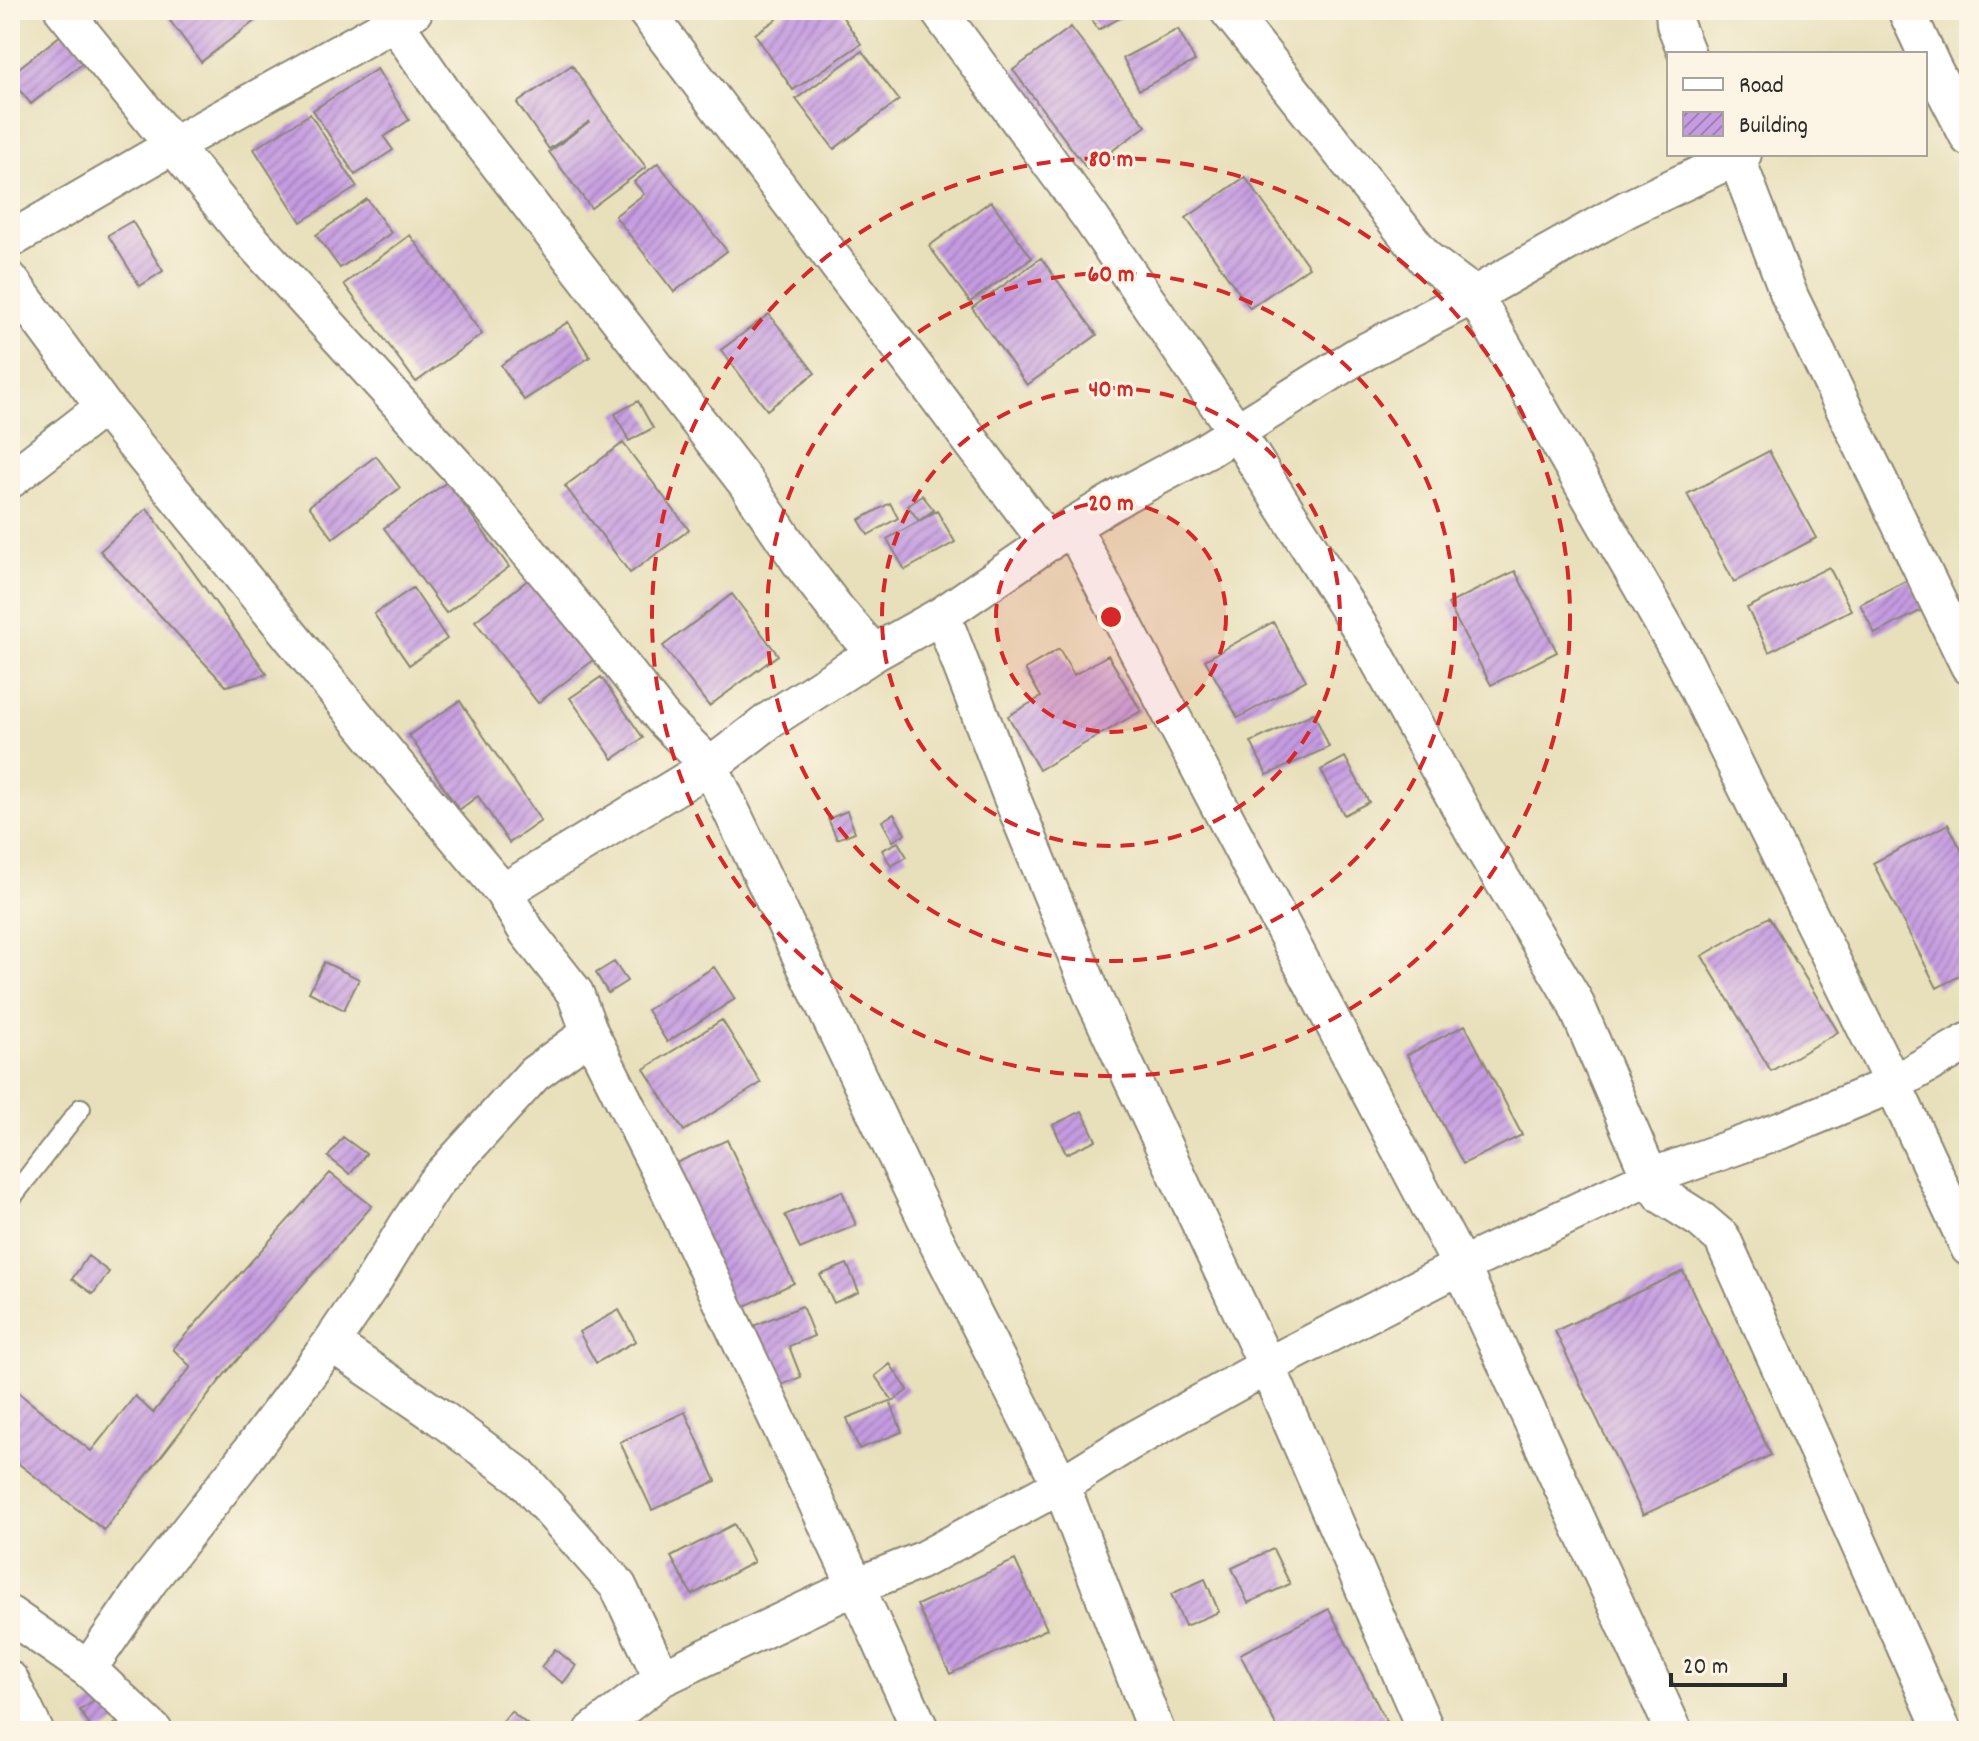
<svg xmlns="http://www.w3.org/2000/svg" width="1979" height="1741" viewBox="0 0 1979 1741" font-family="Dekko,sans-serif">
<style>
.building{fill:url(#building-hatch)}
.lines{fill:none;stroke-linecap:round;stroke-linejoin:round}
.service-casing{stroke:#8a8673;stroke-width:22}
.minor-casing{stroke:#8a8673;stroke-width:40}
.service{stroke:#fff;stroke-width:18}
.minor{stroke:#fff;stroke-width:36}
.ring{fill:none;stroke:#d62828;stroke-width:4;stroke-dasharray:14 10}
.centre{fill:#d62828;stroke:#fcf5e5;stroke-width:4}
.ring-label{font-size:24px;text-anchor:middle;font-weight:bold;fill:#d62828;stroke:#fcf5e5;stroke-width:6;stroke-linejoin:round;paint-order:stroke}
</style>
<defs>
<pattern id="building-hatch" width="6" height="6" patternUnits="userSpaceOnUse" patternTransform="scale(2)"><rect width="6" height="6" fill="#c59be1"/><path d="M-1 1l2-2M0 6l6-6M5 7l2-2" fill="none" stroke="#a07fb7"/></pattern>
</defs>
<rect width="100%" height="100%" fill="#fcf5e5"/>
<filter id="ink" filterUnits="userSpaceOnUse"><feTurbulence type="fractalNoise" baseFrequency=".0125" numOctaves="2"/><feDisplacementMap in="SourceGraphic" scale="16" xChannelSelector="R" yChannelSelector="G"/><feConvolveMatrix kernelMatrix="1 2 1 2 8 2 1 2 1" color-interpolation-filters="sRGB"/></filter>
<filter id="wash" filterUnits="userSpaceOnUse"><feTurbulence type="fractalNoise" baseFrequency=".006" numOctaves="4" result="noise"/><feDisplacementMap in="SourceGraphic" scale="32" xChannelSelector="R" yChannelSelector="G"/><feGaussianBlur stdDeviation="1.8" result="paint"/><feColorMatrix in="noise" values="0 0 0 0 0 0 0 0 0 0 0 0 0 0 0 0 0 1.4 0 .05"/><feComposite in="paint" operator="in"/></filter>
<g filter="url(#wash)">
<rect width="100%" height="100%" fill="#e8e0bb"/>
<g id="blocks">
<!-- building -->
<path class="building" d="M162 10H263L265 13 201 62Z
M790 10H838L861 44 793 90 755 34Z
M1087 10H1135L1098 30Z
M1071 27 1146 126 1087 169 1013 70Z
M1178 29 1195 61 1139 90 1123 58Z
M66 31 88 59 31 104 10 78V75Z
M862 51 899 100 834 149 796 99Z
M572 65 603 111 646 167 591 208 549 152 590 121 549 149 517 103Z
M377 69 409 120 384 137 393 150 355 175 313 110Z
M310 114 357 187 301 222 254 149Z
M658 163 727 251 674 292 615 216 644 194 634 182Z
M1245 177 1309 267 1250 308 1186 218Z
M367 199 391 233 340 268 316 235Z
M991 201 1032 258 970 302 929 246Z
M132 221 163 271 140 286 108 235Z
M410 235 482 334 416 382 344 284Z
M1041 258 1097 335 1027 385 972 308Z
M769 314 815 373 767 410 721 350Z
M568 322 590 357 524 400 501 365Z
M638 401 653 428 629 441 615 414Z
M623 443 689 530 630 573 565 486Z
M1769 451 1816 538 1734 582 1687 494Z
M376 456 400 488 333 538 309 506Z
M447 482 509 567 446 613 384 528Z
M922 495 934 510 919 521 908 506Z
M890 503 898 518 868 535 859 520Z
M147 508 267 674 226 686 100 551Z
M937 511 955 542 905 570 887 539Z
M1829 567 1851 610 1769 652 1747 608Z
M1515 571 1557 652 1491 685 1448 604Z
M533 576 597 657 538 703 475 621Z
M1909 579 1924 609 1875 634 1860 604Z
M413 588 447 639 409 665 374 614Z
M732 594 778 655 709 706 663 646Z
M1273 622 1306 680 1238 718 1205 660Z
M1059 649 1074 675 1108 655 1141 711 1039 770 1008 716 1041 697 1025 669Z
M601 677 643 738 613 759 570 698Z
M460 701 541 821 509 843 478 796 459 810 409 735Z
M1314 713 1329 747 1267 775 1251 742Z
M1345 757 1369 802 1344 815 1321 770Z
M847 811 855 832 837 839 828 819Z
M894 814 905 834 893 841 882 821Z
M1948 824 1969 865V971L1937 988 1873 863Z
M898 842 907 857 891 866 882 850Z
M1769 917 1838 1032 1771 1071 1702 956Z
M324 962 359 979 344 1010 309 992Z
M614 962 627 981 608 993 596 973Z
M714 967 735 999 667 1042 647 1010Z
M722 1020 761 1083 684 1131 644 1069Z
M1465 1025 1522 1135 1463 1164 1407 1055Z
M1082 1111 1096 1140 1066 1154 1053 1125Z
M343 1137 366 1154 350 1174 328 1157Z
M727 1140 794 1283 734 1311 667 1167Z
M330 1173 372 1206 225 1374 104 1530 10 1457V1386L91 1451 135 1396 153 1413 191 1367 173 1349Z
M842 1191 856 1225 800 1249 785 1215Z
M88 1256 109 1272 93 1294 72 1279Z
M847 1264 859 1292 834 1303 820 1275Z
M1683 1271 1771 1455 1643 1515 1555 1331Z
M802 1306 814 1336 789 1346 801 1377 771 1389 746 1329Z
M619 1310 636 1341 596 1363 579 1332Z
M890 1364 908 1390 893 1401 875 1376Z
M890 1401 902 1432 859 1449 847 1418Z
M685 1412 716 1481 652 1510 620 1442Z
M734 1524 754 1562 692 1595 671 1557Z
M1273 1549 1290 1584 1248 1603 1232 1568Z
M1015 1560 1047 1629 950 1674 917 1605Z
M1205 1579 1219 1612 1185 1626 1171 1594Z
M1329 1609 1386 1721 1366 1731H1279L1240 1654Z
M555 1649 576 1666 563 1683 541 1667Z
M103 1696 118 1722 103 1731H93L80 1710Z
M511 1711 529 1726 525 1731H495Z"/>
</g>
</g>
<g filter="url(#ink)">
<use href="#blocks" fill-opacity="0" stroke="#8a8673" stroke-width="2"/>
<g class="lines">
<!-- service casing -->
<g class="service-casing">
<path id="service" d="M10 1200 81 1108"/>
</g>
<!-- minor casing -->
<g class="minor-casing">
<path id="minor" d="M63 10 240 228 470 481 596 633 664 720 710 766 503 892
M386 10 447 98 746 483 800 562 836 609 874 653 770 720 710 766 935 1238 1061 1485 920 1561 856 1586 662 1678 593 1731
M645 10 1048 543
M938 10 1090 217 1236 431 1364 634 1476 836 1574 1000 1650 1177 1663 1196 1701 1220 1722 1238 1943 1731
M1228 10 1426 259 1474 295 1682 657 1893 1084 1969 1248
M1674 10 1675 24 1687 54
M1906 10 1933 68 1969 138
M1735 154 1790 297 1969 666
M10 240 172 146 414 11
M10 280 104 407 387 754 503 892 528 933 575 993 590 1033 671 1194 856 1586 921 1731
M10 480 104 407
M1072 526 1461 1266 1674 1731
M942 615 1012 798 1093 996 1267 1366 1426 1731
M874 653 942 615 1072 526 1124 495 1204 452 1357 356 1474 295 1627 209 1743 154
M331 1343 441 1418 521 1477 618 1586 662 1678
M10 1615 88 1669 154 1731
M88 1669 149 1581 238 1468 331 1343 372 1283 408 1224 435 1183 534 1074 590 1033
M10 1680 35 1731
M1156 1731 1061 1485 1128 1443 1267 1366 1461 1266 1650 1177 1785 1129 1893 1084 1969 1041"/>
</g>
<!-- service -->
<use href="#service" class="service"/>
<!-- minor -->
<use href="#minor" class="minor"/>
</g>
</g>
<!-- distance rings -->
<circle cx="1111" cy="617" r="115" fill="#d62828" fill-opacity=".12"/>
<g class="ring">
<circle cx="1111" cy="617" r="115"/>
<circle cx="1111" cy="617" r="229"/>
<circle cx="1111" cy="617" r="344"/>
<circle cx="1111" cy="617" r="459"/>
</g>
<circle cx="1111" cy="617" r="12" class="centre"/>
<g class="ring-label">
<text x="1111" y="166">80 m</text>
<text x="1111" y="281">60 m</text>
<text x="1111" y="396">40 m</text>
<text x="1111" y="510">20 m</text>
</g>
<!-- margin -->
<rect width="1979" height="1741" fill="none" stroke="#fcf5e5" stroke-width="40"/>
<!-- legend -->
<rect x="1667" y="52" width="260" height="104" fill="#fcf5e5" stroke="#a8a49b" stroke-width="2"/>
<rect x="1683" y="78" width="40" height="12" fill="#ffffff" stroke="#a8a49b" stroke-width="2"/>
<text x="1739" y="92" font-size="24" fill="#2b2b2b">Road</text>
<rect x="1683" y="112" width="40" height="24" fill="url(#building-hatch)" stroke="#a8a49b" stroke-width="2"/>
<text x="1739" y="132" font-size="24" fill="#2b2b2b">Building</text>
<!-- scale -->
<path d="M1671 1673v12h114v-12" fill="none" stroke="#2b2b2b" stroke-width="4"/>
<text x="1683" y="1673" font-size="24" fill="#2b2b2b" stroke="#fcf5e5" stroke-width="6" paint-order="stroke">20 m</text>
</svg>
